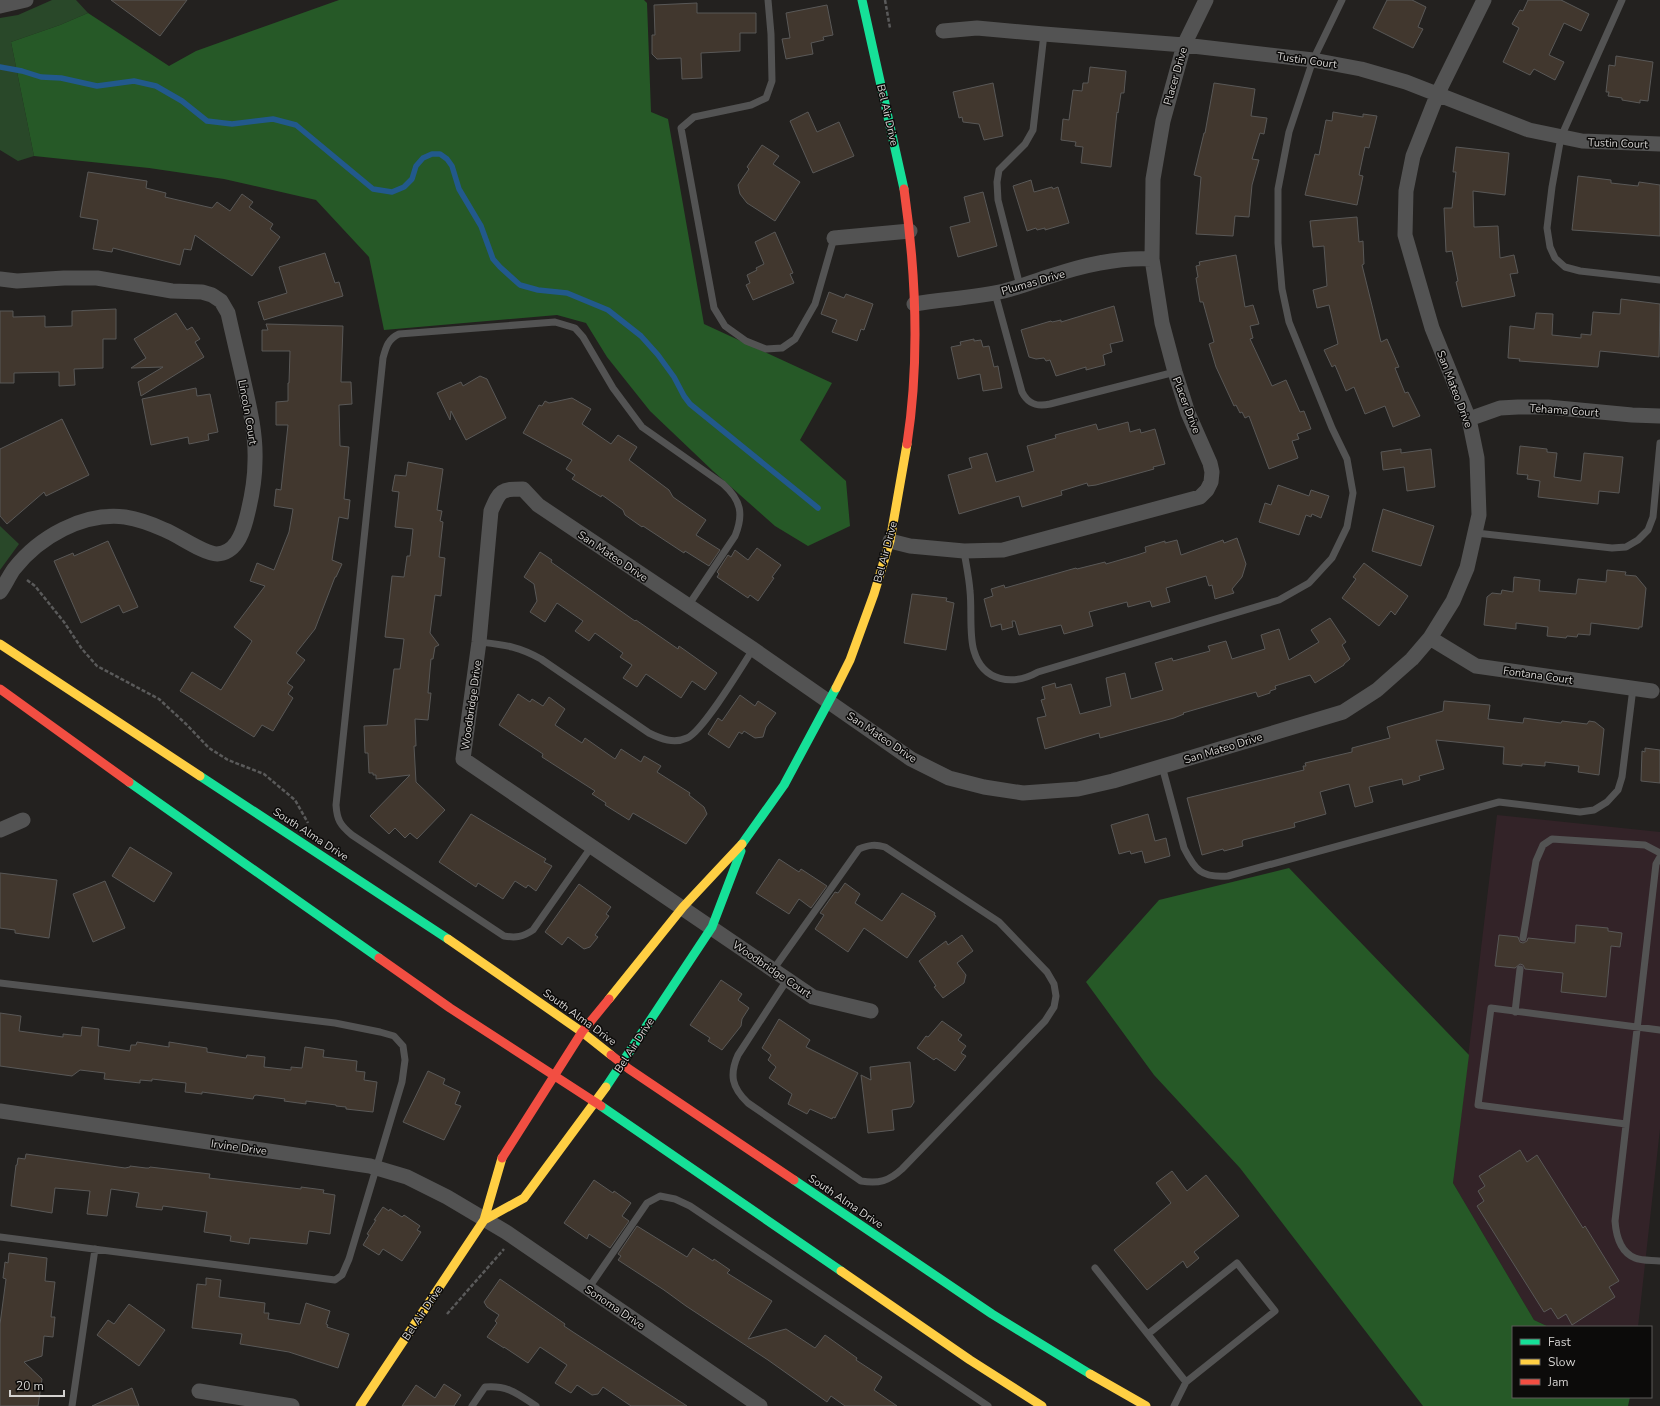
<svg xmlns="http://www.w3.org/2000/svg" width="1660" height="1406" viewBox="0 0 1660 1406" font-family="'Nunito Sans',sans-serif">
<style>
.commercial{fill:#332328}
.green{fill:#294829}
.forest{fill:#265927}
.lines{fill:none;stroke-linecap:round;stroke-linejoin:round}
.stream{stroke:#22598c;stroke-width:5.5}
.building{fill:#41372e;stroke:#595857}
.path{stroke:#5a5a5a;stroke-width:2.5;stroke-dasharray:4 2;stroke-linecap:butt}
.lane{stroke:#535353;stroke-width:7}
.street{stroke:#535353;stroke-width:15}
.fast{stroke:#16e098;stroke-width:9}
.slow{stroke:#ffcf43;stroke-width:9}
.jam{stroke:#f24e42;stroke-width:9}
.labels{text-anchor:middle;stroke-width:3;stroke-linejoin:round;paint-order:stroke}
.street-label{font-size:11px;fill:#d4d2d0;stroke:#0c0b0a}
</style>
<rect width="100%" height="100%" fill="#23211f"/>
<!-- commercial -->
<path class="commercial" d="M1497 815 1660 832V1129L1638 1327H1549L1534 1320 1453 1183Z"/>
<!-- green -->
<path class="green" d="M52 0H76L88 13 60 25 11 42 34 156 18 161 0 150V18L18 15Z
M0 526 19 544 0 570Z"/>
<!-- forest -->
<path class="forest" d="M339 0H644L647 3 651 112 668 119 704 324 832 383 800 440 846 481 850 526 808 546 775 526 713 471 650 411 607 357 586 323 557 315 384 330 369 257 316 200 224 179 149 168 34 156 11 42 60 25 88 13 169 66 196 51Z
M1289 868 1469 1055 1453 1183 1534 1320 1549 1327H1513V1397H1630L1628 1406H1423L1240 1168 1154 1075 1086 982 1159 900Z"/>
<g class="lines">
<!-- stream -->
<path class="stream" d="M0 67 22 71 41 77 61 78 97 86 134 81 156 86 182 101 207 121 232 124 273 119 296 125 373 189 392 192 404 187 412 179 416 166 423 158 432 154H440L447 159 452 166 459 189 481 226 493 259 500 267 520 285 538 290 567 293 608 310 641 336 658 355 674 377 684 396 690 404 818 508"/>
</g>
<!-- building -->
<path class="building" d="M111 0H187L160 36Z
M1387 0H1412L1426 7 1418 27 1423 29 1413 48 1373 28Z
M1528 0H1561L1589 14 1581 31 1564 23 1549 55 1564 62 1555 80 1534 69 1530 75 1503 62 1519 28 1512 24 1520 10 1523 11Z
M697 3V13H756V33H740V51L701 53 702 78 682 79 681 58 657 59 652 54V35H655L654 5Z
M827 5 833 35 823 37 824 40 811 43 813 54 786 59 782 39 790 38 786 13Z
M1616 56 1653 62 1648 101 1640 100V103L1622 100V98L1608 96 1609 92H1606L1609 65 1615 66Z
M1090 67 1126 71 1124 93H1121L1118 113 1117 112 1111 167 1081 163 1083 147 1075 146 1076 142 1061 140 1063 119 1069 120 1073 90 1082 91 1083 83H1088Z
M993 83 1003 136 984 140 979 124 963 122 962 117 959 118 953 92Z
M1214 83 1255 89 1251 116 1267 118 1264 134 1260 133 1252 159 1259 160 1252 185 1249 217 1235 216 1233 236 1196 234 1201 177 1194 175 1204 133H1205Z
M808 112 817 132 839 122 854 156 813 173 790 121Z
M1333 112 1363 117V114L1377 116 1369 148 1365 147 1359 175 1363 176 1357 205 1305 195 1315 154 1319 155 1326 120 1332 121Z
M762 145 779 156 773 164 800 182 775 221 747 203 740 194 738 185 749 169 747 167Z
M1456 147 1509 153 1505 195 1473 191 1474 227 1498 226 1500 258 1514 255 1518 273 1510 274 1515 296 1462 307 1456 282 1458 281 1452 251 1446 252 1444 208H1452L1456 172H1453Z
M88 172 147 181 146 188 166 193 165 197 212 208 217 202 230 211 242 194 253 202 249 207 273 224 270 229 280 237 252 276 195 235 191 250 184 249 180 265 113 248 112 252 93 249 98 220 80 217Z
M1578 176 1611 180V183L1638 186 1639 182 1660 185V236L1572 230Z
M1031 180 1034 192 1052 187 1053 189 1058 187 1069 223 1045 230V228L1037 230 1036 228 1027 231 1013 186Z
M983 192 997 246 958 257 950 227 970 222 964 197Z
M1357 217 1359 242 1363 241 1364 264 1362 265 1381 342 1387 339 1399 367 1395 368 1405 393 1408 392 1420 416 1393 427 1385 406 1365 414 1354 387 1346 391 1335 365 1332 367 1324 350 1338 344 1329 305 1317 308 1313 290 1327 286 1324 246 1313 247 1310 221Z
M775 232 793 273 790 274 794 283 753 300 746 285 750 283 747 275 757 270 756 268 764 264 755 242Z
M325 253 335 283 339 282 343 296 264 320 258 302 287 293 279 267Z
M1236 255 1245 307 1253 305 1259 324 1250 326 1253 338 1250 339 1272 386 1286 380 1300 412 1304 411 1311 429 1297 434 1299 439 1292 441 1298 458 1269 469 1249 416 1245 418 1242 412 1240 413 1236 405 1234 406 1216 367 1209 344 1214 342 1203 302H1200L1196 278 1198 277 1196 266 1200 265 1199 262Z
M829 292 844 298 846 294 873 304 864 330 861 329 857 341 832 332 837 320 821 314Z
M1621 299 1660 304 1659 357 1600 351 1598 367 1519 361 1520 359 1508 358 1510 326 1534 329 1536 313 1553 314 1552 335 1581 338V334L1591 335 1593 312 1620 314Z
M1114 306 1123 341 1110 344 1112 352 1103 355 1105 365 1086 370V367L1056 376 1050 360 1046 361 1044 358 1036 359 1029 357 1021 330 1051 321 1052 322 1061 320V322Z
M116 309V339H103V368L74 369 75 385 59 386V372L14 373V383H0V311H13V317L45 316V327L72 326V311Z
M176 313 187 330 192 327 200 339 195 342 204 357 141 396 138 382 163 367 131 368 146 358 134 339Z
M266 324 343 326 341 382H351L352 404 339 405 340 446 349 447 344 499 350 500 348 519 339 517 332 560 342 564 336 577H335L315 629 296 653 305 660 287 683 293 687 288 694 293 698 273 731 262 725 254 737 180 691 192 672 221 690 252 641 234 627 265 586 250 581 257 563 274 570 289 532 293 509 274 506 276 489 281 490 288 425H276V402L288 401V383H289L290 351H262V330H268Z
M974 339V341L981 340 983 347 989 346 994 367 998 366 1002 388 983 391 980 374 958 379 951 347 961 345 960 342Z
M480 376 487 379 506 418 466 440 451 411 450 420 437 393 461 382 463 386Z
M196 388 197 396 210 394 218 432 208 434 209 440 189 444 188 437 151 445 142 399Z
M572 398 591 409 582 424 611 444 618 435 637 447 629 460 669 490 673 497 706 520 696 535 720 550 709 566 685 551 684 553 643 526 642 527 625 515 623 510 602 495 601 497 572 479 575 475 566 469 572 460 523 433 539 405 542 406 545 401 549 403Z
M62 419 89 475 46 496 44 492 7 524 0 516V449Z
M1128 422 1130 432 1140 429 1141 433 1155 429 1165 464 1153 467 1154 469 1096 485 1088 486 1087 483 1061 491 1062 495 1022 507 1019 496 959 514 948 475 972 468 969 458 987 453 996 482 1034 471 1027 446 1056 438 1055 435 1096 424 1098 430Z
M1520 446 1547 449V452L1557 453 1554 477 1581 481 1584 453 1623 457 1619 493 1599 491 1598 504 1538 497 1540 481 1527 479 1528 475 1517 474Z
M1401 449V453L1431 449 1435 487 1407 491 1404 467 1383 470 1381 452Z
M408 462 443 469 437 510 442 511 440 521 443 522 439 557 445 558 444 567 441 596 435 595 430 633 439 645 435 647 433 659H431L428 693H431L428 720 415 719 416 746H414L416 782 445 810 417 839 410 833 405 838 395 828 389 834 370 816 410 775 376 779V775H373V773H369L368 753H365L364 726 387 725 394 669H400L404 639 385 637 392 576 404 577 407 556H410L413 529 395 527 399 492 392 491 395 475 406 476Z
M1278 485 1309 496 1311 490 1329 496 1321 518 1312 514 1311 517 1306 515 1299 535 1259 522 1265 503 1271 505Z
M1383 509 1434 526 1421 566 1372 551Z
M1237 538 1246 564 1242 577 1232 589 1234 593 1215 599 1212 585 1209 586 1206 576 1166 588 1170 602 1152 607 1150 601 1128 607 1127 602 1089 612 1093 626 1064 634 1061 625 1019 635 1015 621H1012L1013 627 1002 630 1001 624 991 627 984 599 993 596 991 589 1004 585 1005 588 1076 568 1077 569 1105 562 1106 564 1137 555 1146 552 1145 547 1165 541V543L1177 540 1181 555 1223 540 1224 543Z
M108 541 138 607 123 613 119 605 81 623 54 561 73 553 74 556Z
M757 548 781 565 772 577 774 578 758 601 750 595 748 598 717 577 719 574 717 572 728 555 731 557 735 550 748 560Z
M540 552 552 560 551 562 635 621 636 620 678 649 679 646 717 673 705 690 692 681 681 698 646 674 637 687 623 678 632 665 620 657 623 653 595 633 589 641 575 631 583 621 557 603 545 622 530 612 537 601 534 584 524 577Z
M1364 563 1408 596 1395 615 1391 611 1379 626 1342 598 1356 579 1353 577Z
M1607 570 1626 572 1625 575 1636 576 1646 588 1642 627H1639V629L1591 623 1590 635 1578 634 1577 637 1567 636 1566 638 1547 636 1548 627 1516 623V629L1484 625 1487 597 1492 593 1501 594 1502 590 1513 592 1514 577 1540 580 1539 591 1576 594 1578 579 1606 582Z
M912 594 947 598 946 601 954 603 946 650 904 643Z
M1330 618 1346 642 1342 645 1350 659 1344 664V665L1315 683 1310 675 1275 686 1276 689 1270 691V693L1258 697 1256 692 1183 713 1184 714 1174 718 1148 725 1100 738 1099 733 1045 749 1037 718 1046 716 1041 700 1045 699 1042 687 1055 683 1056 688 1071 684 1080 714 1111 706 1106 678 1125 673 1131 699 1163 690 1155 663 1172 658 1173 661 1210 651 1208 646 1226 641 1232 659 1265 649 1261 635 1279 629 1289 660 1319 642 1311 630Z
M518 694 530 702 532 699 543 706 549 697 565 709 555 725 582 743 585 738 615 759 621 749 641 762 644 756 661 766 657 772 690 793 689 795 704 807 707 814 686 844 633 813 629 820 605 805 606 803 592 794 595 791 542 757 543 754 499 725Z
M740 695 755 706 758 701 776 713 766 727 763 737 755 738 744 731 742 734 739 732 729 748 708 734 718 718 722 721Z
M1444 701 1490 705 1488 719 1523 723 1524 718 1561 723 1562 721 1587 724 1589 721 1595 722 1604 729 1599 775 1578 772 1579 766 1545 762V766L1522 764V766L1503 764 1504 747 1436 740 1444 769 1419 776 1420 780 1403 785 1402 779 1369 787 1373 802 1355 807 1349 784 1320 792 1326 814 1294 823 1295 827 1243 840 1242 842 1243 846 1224 851 1223 849 1202 855 1187 798 1304 770 1303 766H1306L1305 763 1352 752V748L1390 738 1387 727 1443 711Z
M1645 748 1660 750V783L1641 781 1642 751 1645 752Z
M471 814 546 859 544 862 552 866 536 891 528 885 526 888 515 881 503 899 478 883 476 887 439 862Z
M1148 814 1155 841 1166 838 1170 856 1145 863 1142 851 1131 854 1130 851 1119 854 1111 825Z
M130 847 172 873 154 902 112 876Z
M779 859 799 872 801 869 827 886 811 908 799 899 789 914 756 893Z
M0 873 57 880 49 938 15 933V930L0 928Z
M105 881 125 928 93 942 73 894Z
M845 883 860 894 855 903 882 921 902 893 935 913 934 915 936 916 907 958 864 928 848 952 815 929 824 915 820 913 835 892 838 893Z
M579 884 611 907 606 914 609 916 595 935 598 937 590 947 584 949 568 937 562 945 545 932Z
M1576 925 1608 928V931L1622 933 1620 947 1611 946 1606 997 1561 992 1563 973 1525 969 1523 965 1520 964 1515 968 1495 966 1499 935 1518 937 1520 942 1523 943 1527 941 1528 938 1575 943Z
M962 935 973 951 957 963 966 975 964 983 943 998 934 987 936 986 919 961 946 941 948 945Z
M721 980 742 994 738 1000 749 1008 742 1019 741 1026 722 1050 708 1041 710 1038 690 1025Z
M0 1013 21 1016 19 1031 63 1037V1034L81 1036 82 1027 99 1029 98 1046 130 1051 131 1045H136L137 1042 169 1047V1042L207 1048V1052L246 1058 247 1055 265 1057 264 1067 291 1070V1067L302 1068 305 1047 324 1050 323 1057 357 1061 356 1071 365 1072 364 1080 377 1082 373 1112 346 1109V1107L336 1106V1105L306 1101V1104L284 1101 285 1099 256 1095 254 1096 253 1099 202 1092V1094L185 1092 186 1083 152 1079V1081L140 1080V1083L104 1079 105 1073 80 1070 72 1076 0 1066Z
M779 1019 810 1040 806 1047 858 1073 835 1118 833 1117 832 1119 810 1109 807 1114 788 1104 792 1094 769 1078 776 1067 768 1060 771 1055 762 1048Z
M942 1021 962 1035 958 1040 966 1046 961 1053 966 1056 955 1071 936 1058 934 1060 917 1048 926 1036 928 1037Z
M910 1062 914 1102 911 1107 892 1110 894 1130 868 1133 861 1075 871 1080 870 1067Z
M428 1071 445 1079 443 1084 460 1092 455 1104 461 1106 444 1140 403 1122Z
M1520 1150 1527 1162 1537 1155 1583 1228 1585 1226 1619 1281 1609 1287 1615 1297 1572 1325 1566 1314 1558 1319 1551 1308 1544 1312 1477 1206 1484 1201 1478 1191 1485 1186 1479 1176Z
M26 1154 125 1168 130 1167V1166L146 1168H149L150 1167 210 1174 209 1178 301 1189V1187L324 1190 323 1193 335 1195 330 1234 309 1231 307 1244 250 1238 249 1244 230 1241 231 1236 204 1232 207 1212 163 1206 162 1210 136 1207 139 1193 111 1189 107 1216 87 1214 90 1191 55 1188 52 1213 11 1206 16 1165H17L18 1158 25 1159Z
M1172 1171 1187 1191 1206 1175 1239 1216 1194 1252 1199 1258 1187 1268 1183 1261 1147 1290 1114 1250 1171 1203 1156 1183Z
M594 1180 613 1193 614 1191 631 1203 622 1216 629 1221 610 1248 589 1234 587 1239 564 1223Z
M383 1207 389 1211 390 1209 402 1217 404 1215 420 1226 417 1230 421 1232 402 1261 383 1249 379 1255 363 1245 369 1235 367 1234 376 1220H374Z
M637 1226 687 1257 693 1248 713 1261 714 1259 730 1270 727 1273 772 1301 748 1339 786 1329 815 1348 825 1335 857 1358 856 1360 882 1377 874 1390 897 1406H845L831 1396 827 1402 768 1360 686 1306 664 1290 618 1260 621 1256 618 1254Z
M9 1253 47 1258 45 1281 55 1282 51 1317H55L53 1337 44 1336 42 1356 24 1362 42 1379 38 1406H0V1324L6 1279 3 1278 5 1262 8 1263Z
M206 1278 221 1280 219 1297 265 1303 264 1313H269L268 1319 300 1324 306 1303 330 1311 326 1324 328 1325 327 1327 349 1334 338 1368 289 1352 240 1344 242 1334 192 1328 197 1284 206 1285Z
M500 1279 565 1324 564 1326 573 1332 687 1406H631L603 1387 598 1394 592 1395 577 1385 571 1393 555 1383 567 1365 540 1347 528 1363 504 1347V1348L487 1337 497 1323 495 1321 499 1315 487 1307 484 1302Z
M129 1304 165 1330 139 1366 97 1335 108 1320 114 1324Z
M444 1384 461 1395 454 1406H402L416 1385 435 1398Z
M132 1388 139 1406H92Z"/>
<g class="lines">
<!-- path -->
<path class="path" d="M885 0 890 28
M27 580 35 586 64 622 82 649 97 666 159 699 186 724 209 748 228 760 264 774 295 800 308 823
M447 1314 504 1249"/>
<!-- lane -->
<path class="lane" d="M768 0 771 34 772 81 766 98 751 105 694 117 681 128 714 308 725 326 746 341 766 349 782 348 795 339 815 304 834 238
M1622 0 1561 137 1552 187 1547 228 1550 247 1555 258 1565 267 1580 271 1660 280
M1020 286 998 200 997 182 999 170 1025 144 1033 130 1044 34
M995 293 1022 392C1028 404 1037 407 1050 404L1175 372
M1476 533 1612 548 1626 547 1638 540 1648 530 1653 517 1660 443
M964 551C966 564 969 577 970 591 972 608 969 636 974 651 983 682 1013 686 1038 672L1279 600 1309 583 1332 558 1347 527 1353 493 1347 459 1332 428 1289 322 1282 289 1278 243V189L1289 132 1313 60 1342 0
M479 642C505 645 518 646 541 659L649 733C661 739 674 744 687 738 703 731 741 668 753 649
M1162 766 1184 848C1195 870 1201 878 1228 876L1499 802 1580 812 1594 810 1607 802 1618 790 1622 777 1633 688
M592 846 533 930C523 937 516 938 504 936L352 835C340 825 337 820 336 805L383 358C386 347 388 339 399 334L555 322 575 328 583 337 613 388 642 427 723 484C741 500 744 514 735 536L688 606
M1660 857 1656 864 1615 1221C1616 1235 1620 1252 1635 1258 1642 1261 1652 1260 1660 1261
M1523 938 1536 861 1543 845 1552 839 1645 845 1660 853
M773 970 859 849C869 845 875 844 885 847L999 922 1047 972 1054 984 1056 996 1054 1007 1045 1021 902 1169C889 1181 879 1184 861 1181L748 1103C732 1088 729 1075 738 1055L787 980
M0 983 335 1023 380 1032 394 1036 403 1046 405 1060 402 1082 349 1259 342 1275 335 1280 0 1237
M1515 1012 1520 969
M1626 1124 1478 1105 1491 1008 1660 1030
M1095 1268 1186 1382
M588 1289 647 1203 660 1196 675 1199 690 1206 988 1406
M1148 1334 1237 1263 1275 1311 1186 1382 1174 1406
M72 1406 95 1249
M472 1406 485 1387C508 1385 518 1394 536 1406"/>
<!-- street -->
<path class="street" d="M0 6 26 0
M943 31 977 28 1044 34 1184 45 1313 60 1361 69 1406 82 1529 130 1582 141 1660 144
M834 238 910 231
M0 279 17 281 64 278H97L172 291 202 292 212 295 221 301 228 313C233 336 239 360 244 383 250 409 256 435 255 461 255 481 251 501 246 520 242 535 235 553 217 554 204 554 178 535 165 530 152 524 138 519 125 517 83 512 39 537 14 569 9 576 5 585 0 592
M914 304C944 299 974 298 1004 291 1020 287 1035 281 1051 276 1084 265 1117 257 1152 259
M1469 419 1500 408 1518 407H1548L1632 415 1660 416
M890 541 910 546 964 551 1003 550 1200 497 1207 490 1211 482 1212 472 1210 463 1188 413 1175 372 1162 323 1152 259 1153 179 1163 121 1184 45 1206 0
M1430 638 1476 666 1652 691
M0 830 23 820
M871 1011 813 997 463 759 479 642 491 511C500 490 501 489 523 489L538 505 753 649 911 759 949 778 984 787 1023 793 1078 789 1113 781 1343 712 1377 690 1412 659 1430 638 1453 601 1467 568 1479 515 1477 458 1469 419 1432 328 1405 235 1406 191 1413 156 1438 93 1484 0
M0 1111 370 1166 407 1177 447 1197 506 1232 760 1406
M199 1391 292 1406"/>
<!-- fast -->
<path class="fast" d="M862 0 904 189
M200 776 448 939
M129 782 379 958
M742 844 784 785 836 688
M606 1087 712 927 741 851
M601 1106 841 1271
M794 1180 992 1314 1090 1374"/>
<!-- slow -->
<path class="slow" d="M0 644 200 776
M836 688 850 660 874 594 890 541 907 444
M448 939 582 1032 611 1055
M609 999 683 907 742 844
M484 1220 524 1198 606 1087
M841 1271 970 1360 1042 1406
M1090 1374 1146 1406
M360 1406 484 1220 502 1158"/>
<!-- jam -->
<path class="jam" d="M904 189C916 273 920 360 907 444
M0 689 129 782
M379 958 450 1008 601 1106
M611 1055 629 1069 794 1180
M502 1158 582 1032 609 999"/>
</g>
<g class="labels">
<!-- street labels -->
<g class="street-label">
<text transform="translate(1307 60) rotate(8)" y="4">Tustin Court</text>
<text transform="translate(1175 76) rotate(-74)" y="4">Placer Drive</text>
<text transform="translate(888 115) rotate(77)" y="4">Bel Air Drive</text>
<text transform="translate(1618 143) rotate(2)" y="4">Tustin Court</text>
<text transform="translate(1033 282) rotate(-16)" y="4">Plumas Drive</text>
<text transform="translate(1455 389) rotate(69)" y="4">San Mateo Drive</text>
<text transform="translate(1187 405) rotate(69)" y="4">Placer Drive</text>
<text transform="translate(1564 410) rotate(4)" y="4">Tehama Court</text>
<text transform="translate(248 412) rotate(80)" y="4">Lincoln Court</text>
<text transform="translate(885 552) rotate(-75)" y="4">Bel Air Drive</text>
<text transform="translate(613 556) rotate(34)" y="4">San Mateo Drive</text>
<text transform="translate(1538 675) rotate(8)" y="4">Fontana Court</text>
<text transform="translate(471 705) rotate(-82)" y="4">Woodbridge Drive</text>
<text transform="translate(882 737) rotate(34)" y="4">San Mateo Drive</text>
<text transform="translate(1223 748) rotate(-17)" y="4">San Mateo Drive</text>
<text transform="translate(311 834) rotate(33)" y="4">South Alma Drive</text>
<text transform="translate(772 969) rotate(34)" y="4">Woodbridge Court</text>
<text transform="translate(580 1017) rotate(36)" y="4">South Alma Drive</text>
<text transform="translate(634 1045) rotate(-57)" y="4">Bel Air Drive</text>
<text transform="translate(239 1147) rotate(8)" y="4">Irvine Drive</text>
<text transform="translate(846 1201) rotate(34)" y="4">South Alma Drive</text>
<text transform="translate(615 1307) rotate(34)" y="4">Sonoma Drive</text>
<text transform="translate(422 1313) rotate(-56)" y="4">Bel Air Drive</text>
</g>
</g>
<!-- legend -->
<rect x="1512" y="1326" width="140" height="72" fill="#0c0b0a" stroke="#5c5b59"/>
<rect x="1520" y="1339" width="20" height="6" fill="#16e098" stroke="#5c5b59"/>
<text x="1548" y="1346" font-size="12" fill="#d4d2d0">Fast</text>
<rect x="1520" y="1359" width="20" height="6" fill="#ffcf43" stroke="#5c5b59"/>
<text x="1548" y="1366" font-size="12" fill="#d4d2d0">Slow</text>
<rect x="1520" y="1379" width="20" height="6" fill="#f24e42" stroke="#5c5b59"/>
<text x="1548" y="1386" font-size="12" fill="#d4d2d0">Jam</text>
<!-- scale -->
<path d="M10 1390v6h54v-6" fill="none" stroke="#d4d2d0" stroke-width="2"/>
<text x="16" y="1390" font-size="12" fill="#d4d2d0" stroke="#0c0b0a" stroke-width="3" paint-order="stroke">20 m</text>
</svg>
